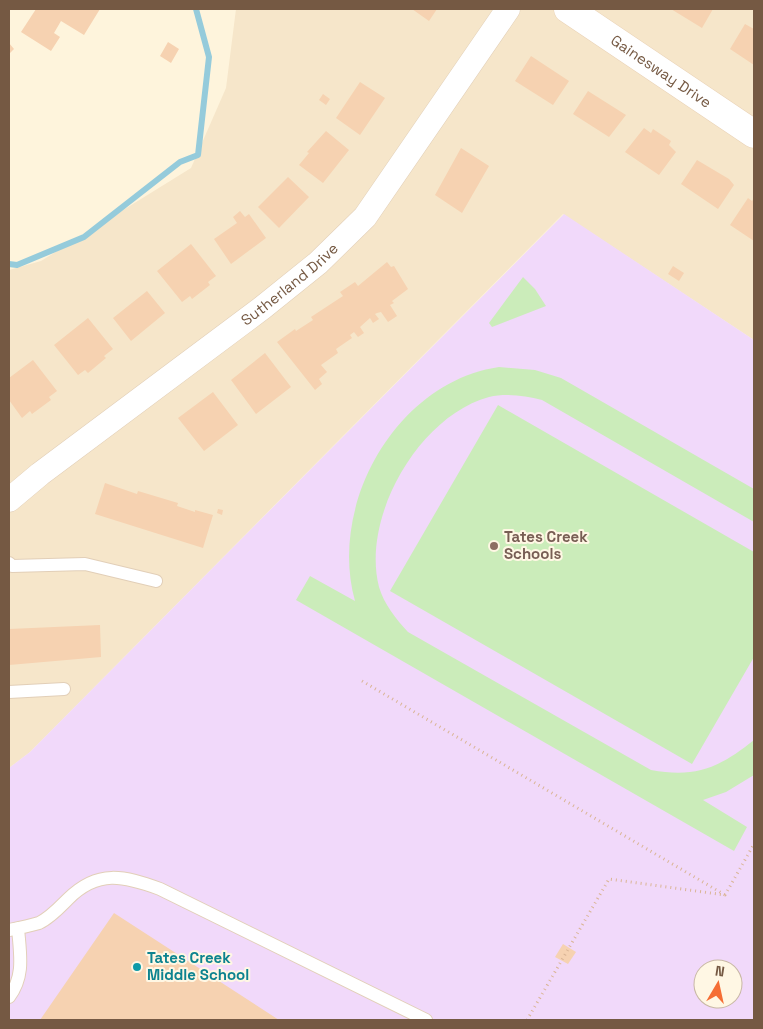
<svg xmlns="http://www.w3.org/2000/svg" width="763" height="1029" viewBox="0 0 763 1029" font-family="'Space Grotesk',sans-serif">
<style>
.residential{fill:#f6e6ca}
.education{fill:#f1d9fa;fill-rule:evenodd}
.green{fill:#cbecba}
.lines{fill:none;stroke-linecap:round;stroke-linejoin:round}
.stream{stroke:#95cbdb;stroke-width:6}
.building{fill:#f6d2b1}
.lane-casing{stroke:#e2cfb8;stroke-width:14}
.street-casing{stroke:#e2cfb8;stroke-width:25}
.secondary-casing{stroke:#ead3b7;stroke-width:29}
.path{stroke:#dab595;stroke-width:3;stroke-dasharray:1 4;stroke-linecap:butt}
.lane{stroke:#fff;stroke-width:12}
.street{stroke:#fff;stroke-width:24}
.secondary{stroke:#fff;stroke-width:28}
.education-dot{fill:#8d6e63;stroke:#fff7e4;stroke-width:2}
.culture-dot{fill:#0f9aa8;stroke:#fff7e4;stroke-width:2}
.labels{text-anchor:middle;stroke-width:4;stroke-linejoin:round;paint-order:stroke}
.street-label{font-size:15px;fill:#755943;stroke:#fff7e4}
.education-label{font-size:15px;font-weight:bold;fill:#785e54;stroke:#fff7e4;text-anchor:start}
.culture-label{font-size:15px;font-weight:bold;fill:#0d838f;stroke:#fff7e4;text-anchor:start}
</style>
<rect width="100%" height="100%" fill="#fef4dc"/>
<!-- residential -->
<path class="residential" d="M236 9H754V340L563 214 30 752 9 768V270L41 261 191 168 226 88Z"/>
<!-- education -->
<path class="education" d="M564 214 754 340V1020H9V768L30 752ZM703 969H733V999H703Z"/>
<!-- green -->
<path class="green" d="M523 277 535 289 546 306 492 327 489 323Z
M499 367 535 370 561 378 754 489V522L542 400C525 396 507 393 489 397 419 416 361 517 379 587 384 604 396 619 408 632L651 770C696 778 719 768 754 740V775L726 792 703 800 747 827 734 851 296 600 310 576 355 601C328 505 396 382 499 367Z
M498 405 754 552V657L692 764 390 591Z"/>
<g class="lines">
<!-- stream -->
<path class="stream" d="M9 264 17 265 84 237 180 162 198 155 209 57 196 9"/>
</g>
<!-- building -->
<path class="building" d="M36 9H100L84 35 61 21 54 33 60 37 51 51 21 32Z
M412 9H437L429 21Z
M671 9H713L702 28Z
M745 24 754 29V65L730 49Z
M168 42 179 49 171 63 160 56Z
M9 43 14 49 9 54Z
M531 56 569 81 553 105 515 81Z
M360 82 385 98 360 135 336 118Z
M588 91 626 115 609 137 573 114Z
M323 94 330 99 326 105 319 100Z
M644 128 651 133 653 129 671 141 669 145 676 152 659 175 625 152Z
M326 131 349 150 323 183 299 165 309 153 307 152Z
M461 148 489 166 462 213 435 195Z
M697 160 729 179 734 185 718 209 681 184Z
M288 177 309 197 279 228 258 207Z
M748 198 752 201 754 198V241L730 225Z
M240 211 245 217 249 214 266 238 231 264 214 239 237 223 233 217Z
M191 244 216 276 208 282 210 285 192 299 190 296 182 302 157 271Z
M387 262 391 267 394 266 408 289 392 301 394 303 390 305 397 316 388 322 381 312 377 313 375 314 379 319 373 323 370 318 360 327 364 333 358 337 354 332 350 335 352 338 336 349 338 353 321 365 327 372 319 379 322 384 315 390 277 342 295 329 296 331 313 320 311 317 343 296 340 292 355 282 358 286Z
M673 266 684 273 679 281 668 274Z
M147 291 165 313 131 341 113 318Z
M88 318 113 349 104 356 106 358 88 373 85 370 78 375 54 345Z
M265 353 291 387 256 414 231 380Z
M33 360 57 391 49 397 51 400 32 414 30 411 22 418 9 400V378Z
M213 392 238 425 204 451 178 418Z
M105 483 137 494 138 491 178 503 177 506 195 512V510L213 515 203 548 95 514Z
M218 509 223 510 222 515 217 513Z
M100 625 101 657 9 665V629Z
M114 913 279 1020H40Z
M563 944 576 952 568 964 555 957Z"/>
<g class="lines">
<!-- lane casing -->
<g class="lane-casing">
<path id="lane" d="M9 563 12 566 85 564 156 581
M9 692 64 689
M9 930C19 928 29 926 39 923 50 918 60 907 68 899 98 869 124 876 160 889L426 1020
M9 997C25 976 20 954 18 928"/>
</g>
<!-- street casing -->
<g class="street-casing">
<g id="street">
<path id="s1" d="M9 500 40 474 262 308 318 263 365 217 508 9"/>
</g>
</g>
<!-- secondary casing -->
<g class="secondary-casing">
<g id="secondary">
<path id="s2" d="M568 9 754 134"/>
</g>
</g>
<!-- path -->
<path class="path" d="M362 681 725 895
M527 1020 609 879 725 895 754 844"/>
<!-- lane -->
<use href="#lane" class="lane"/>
<!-- street -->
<use href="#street" class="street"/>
<!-- secondary -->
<use href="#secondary" class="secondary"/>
</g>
<!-- markers -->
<circle class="education-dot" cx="494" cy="546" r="5"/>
<circle class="culture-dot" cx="137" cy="967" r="5"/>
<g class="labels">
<!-- street labels -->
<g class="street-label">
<text dy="5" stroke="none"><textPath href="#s2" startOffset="112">Gainesway Drive</textPath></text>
<text dy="5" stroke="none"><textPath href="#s1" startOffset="354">Sutherland Drive</textPath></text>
</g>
<!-- education labels -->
<g class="education-label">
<text x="504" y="542">Tates Creek<tspan x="504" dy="17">Schools</tspan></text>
</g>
<!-- culture labels -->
<g class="culture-label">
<text x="147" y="963">Tates Creek<tspan x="147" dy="17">Middle School</tspan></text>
</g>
</g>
<!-- border -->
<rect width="763" height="1029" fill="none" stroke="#755943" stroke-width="20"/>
<!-- north arrow -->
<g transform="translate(718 984) rotate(9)"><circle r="24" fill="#fff7e4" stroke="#c8b8a4"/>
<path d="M0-4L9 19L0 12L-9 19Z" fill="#f56e35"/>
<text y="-8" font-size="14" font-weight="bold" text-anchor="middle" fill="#755943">N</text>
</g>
</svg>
